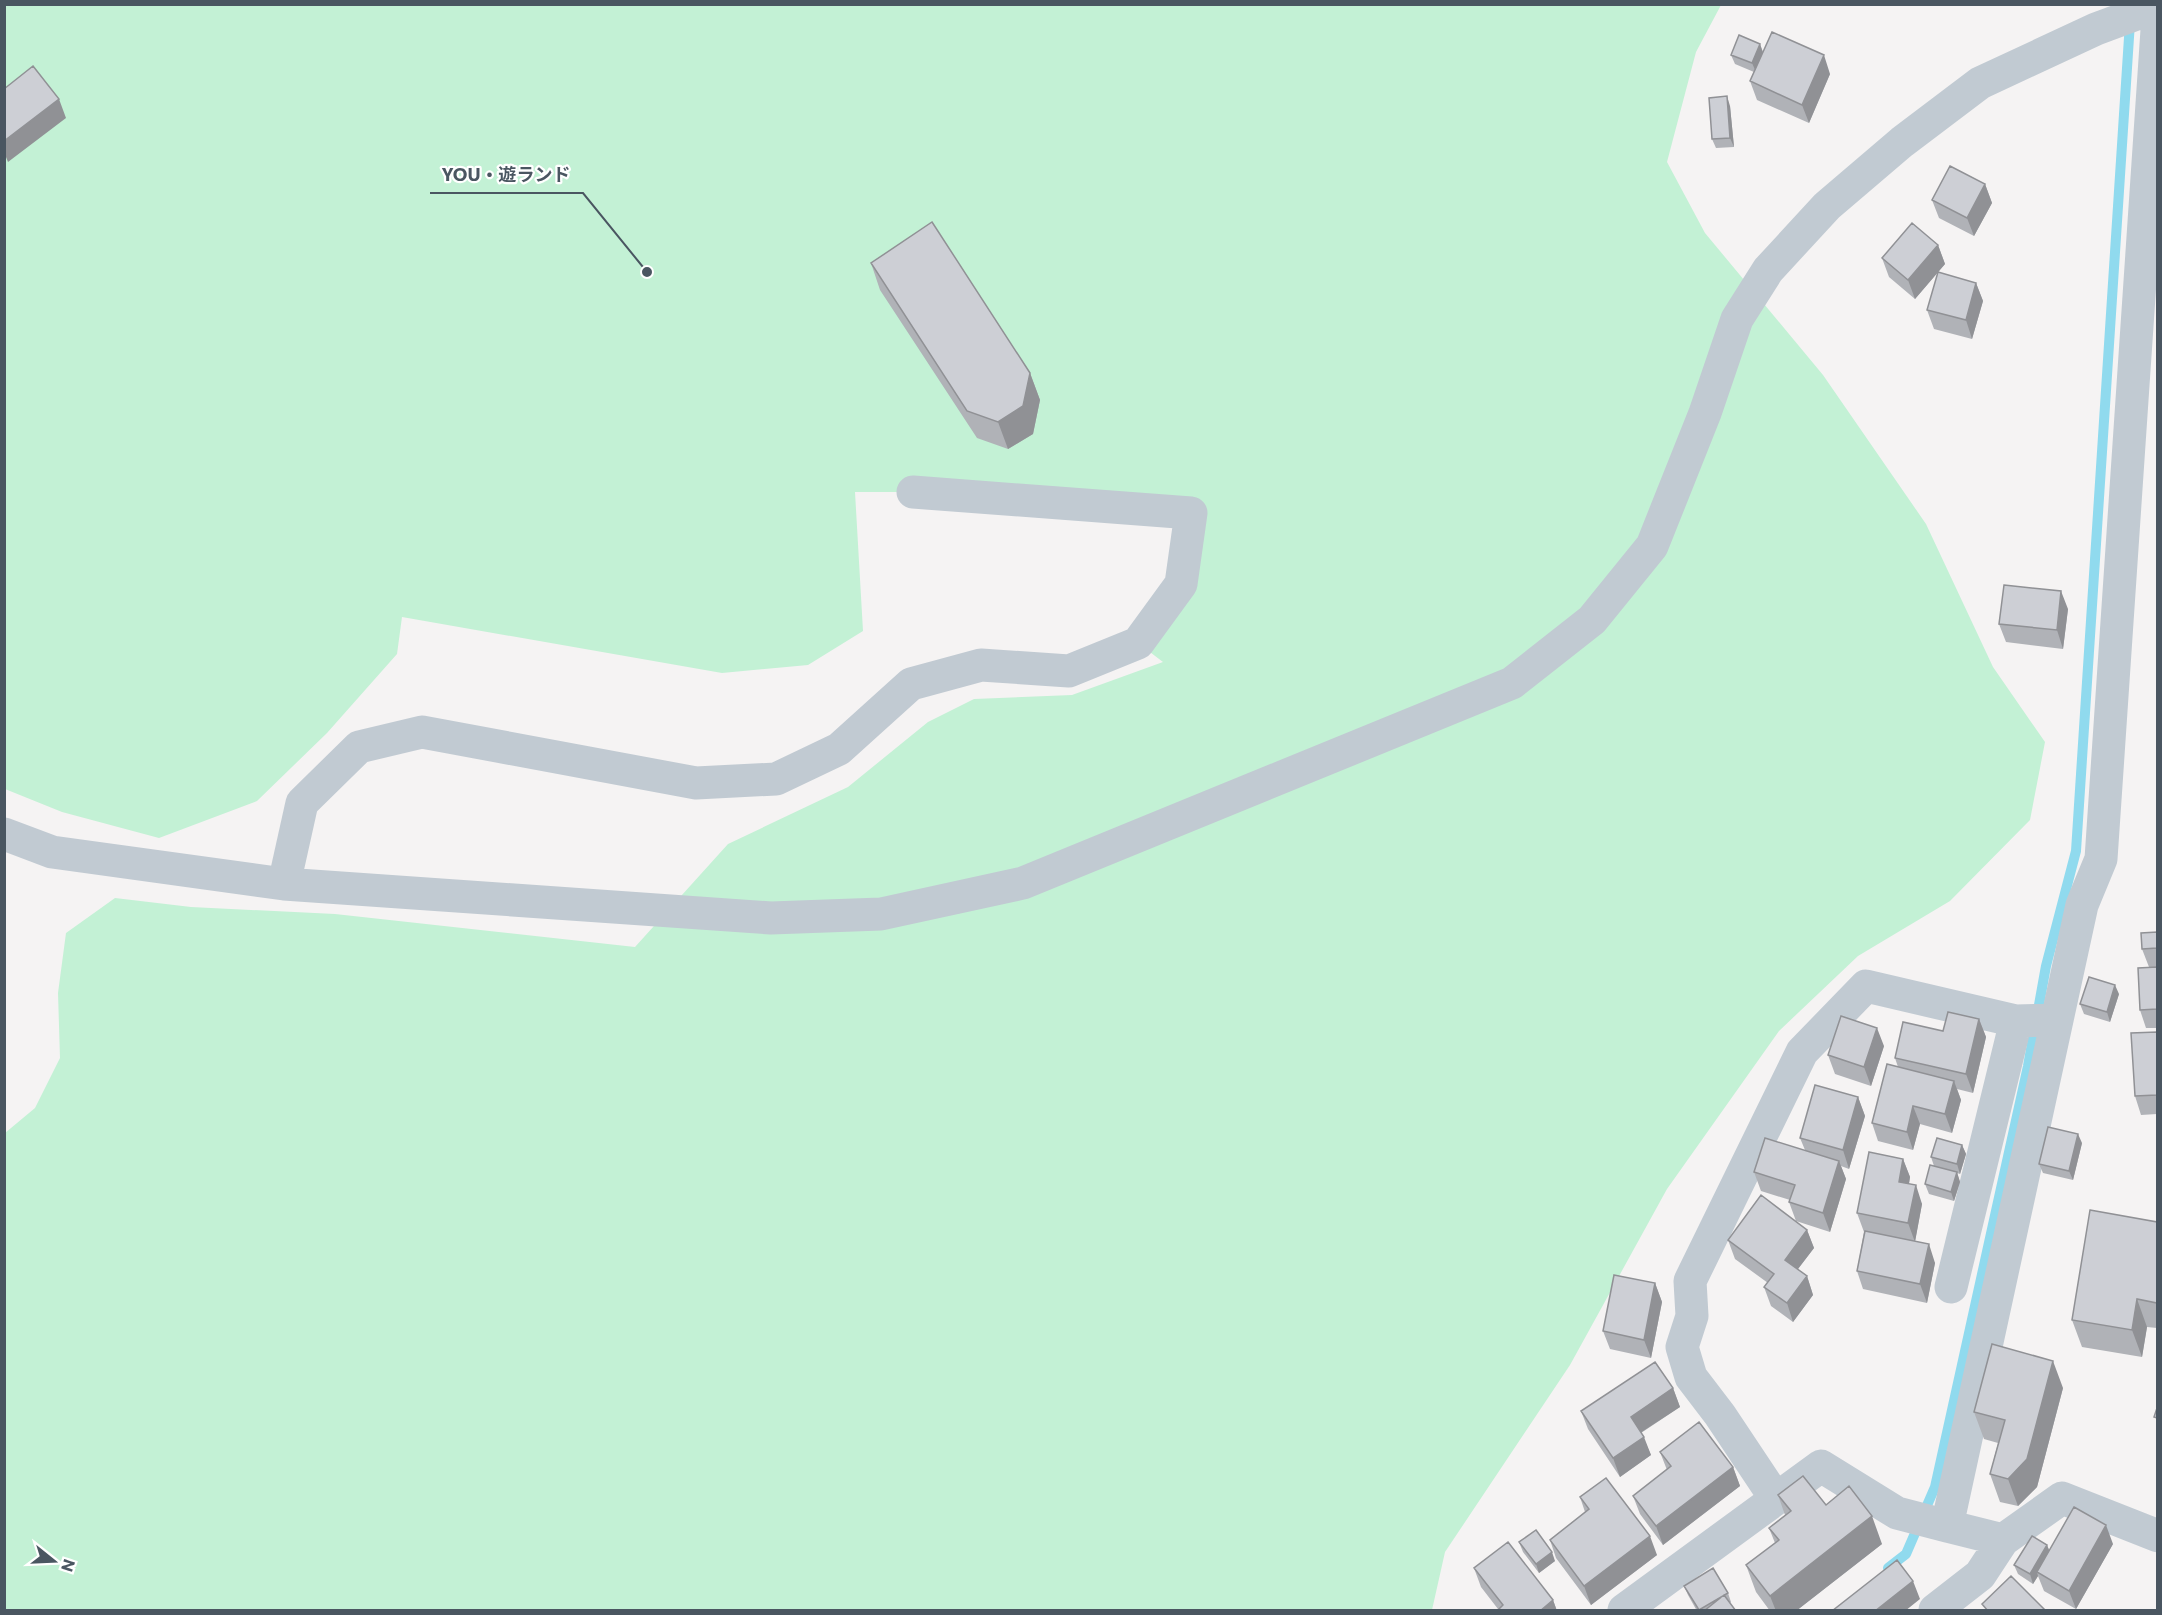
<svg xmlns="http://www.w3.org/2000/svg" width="2162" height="1615" viewBox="0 0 2162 1615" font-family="Commissioner,'Noto Sans JP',sans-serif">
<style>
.green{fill:#c3f1d5}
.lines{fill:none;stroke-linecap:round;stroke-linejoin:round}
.stream{stroke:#90daee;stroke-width:10}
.street{stroke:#c1cad2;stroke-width:33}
.wall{fill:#b0b2b7}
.shaded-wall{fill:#909195}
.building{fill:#cdcfd5;stroke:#909195;stroke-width:1.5}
.leader{fill:none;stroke:#4a5661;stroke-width:2}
.callout-dot{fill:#4a5661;stroke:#fff;stroke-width:2}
.callout-label{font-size:18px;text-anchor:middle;font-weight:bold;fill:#4a5661;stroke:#fff;stroke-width:4.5;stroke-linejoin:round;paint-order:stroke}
</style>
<rect width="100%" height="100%" fill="#f5f3f3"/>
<!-- green -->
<path class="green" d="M5 5H1721L1696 52 1667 162 1705 233 1823 375 1926 524 1993 667 2045 742 2030 820 1950 901 1858 956 1779 1031 1667 1189 1570 1365 1445 1552 1432 1610H5V1133L35 1108 60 1058 58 993 66 933 115 898 191 907 335 914 635 947 728 844 848 787 928 722 974 699 1072 695 1163 662 1138 643 1181 584 1191 514 913 492H855L863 631 808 665 722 673 402 617 397 654 327 733 257 801 159 838 62 812 5 789Z"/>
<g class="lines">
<!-- stream -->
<path class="stream" d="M1888 1568 1906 1554 1935 1487 2028 1066 2046 966 2076 851 2130 22"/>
<!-- street -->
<path class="street" d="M2158 15 2101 859 2082 905 1947 1526 2003 1540 2062 1498 2158 1536
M4 834 52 852 284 884 771 918 881 914 1023 883 1512 683 1592 620 1652 546 1705 413 1737 319 1768 270 1827 206 1902 142 1980 83 2096 29 2158 6
M284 884 302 803 359 747 422 732 696 783 776 779 839 749 911 684 981 665 1069 671 1138 643 1181 584 1191 513 913 492
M1951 1287 2016 1021
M1776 1499 1720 1415 1691 1377 1682 1347 1692 1316 1690 1281 1802 1052 1866 986 2016 1021 2057 1020
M1624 1610 1821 1466 1897 1513 1947 1526
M1935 1610 1980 1575 2003 1540"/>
</g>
<!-- wall -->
<path class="wall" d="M1760 44 1763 52 1830 74 1809 123 1757 100 1750 81 1754 72 1735 64 1731 55Z
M1730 106 1734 147 1716 148 1712 139Z
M1985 184 1992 203 1974 236 1939 218 1932 200Z
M1938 245 1945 264 1915 299 1889 277 1882 258Z
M871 263 1030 373 1040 400 1033 434 1008 449 977 438 880 290Z
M1976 283 1983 301 1972 339 1934 329 1927 310Z
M2068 609 2063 649 2006 642 1999 624Z
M2157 932V967H2149L2142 949Z
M2157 967V1028H2146L2140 1010Z
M2119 994 2110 1022 2084 1014 2080 1004Z
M1979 1019 1986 1037 1973 1093 1957 1089 1961 1100 1952 1133 1920 1124 1913 1150 1878 1141 1872 1123 1898 1067 1895 1058 1943 1031Z
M2157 1032V1114L2141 1115 2135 1096Z
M1884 1046 1871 1086 1835 1074 1828 1055Z
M1858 1097 1865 1116 1849 1169 1841 1166 1846 1179 1830 1232 1796 1221 1789 1202 1790 1200 1761 1191 1754 1172 1805 1150 1800 1138Z
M2082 1143 2073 1180 2043 1173 2039 1164Z
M1962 1145 1966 1154 1960 1174 1957 1173 1960 1182 1954 1201 1929 1194 1925 1184 1934 1166 1931 1157Z
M1903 1159 1910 1177 1909 1184 1922 1204 1915 1241 1935 1263 1927 1303 1863 1289 1857 1271 1864 1232 1857 1213Z
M2157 1214V1328L2147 1327 2142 1357 2082 1347 2072 1320 2157 1221Z
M1807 1230 1814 1248 1798 1269 1807 1276 1813 1295 1793 1322 1771 1306 1764 1287 1768 1283 1735 1259 1728 1240Z
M1655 1283 1662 1302 1651 1358 1610 1349 1603 1331Z
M1673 1388 1680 1407 1641 1433 1651 1455 1620 1477 1588 1429 1581 1411Z
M2063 1388 2037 1487 2018 1506 2000 1502 1990 1474 1998 1443 1984 1439 1974 1412Z
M1660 1452 1733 1467 1740 1486 1663 1545 1640 1514 1633 1496 1667 1470Z
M1778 1495 1826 1505 1882 1544 1796 1611H1770L1756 1592 1746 1565 1775 1543 1769 1528 1785 1515Z
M1580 1497 1657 1555 1591 1605 1556 1558 1550 1540 1585 1512Z
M1519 1542 1555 1561 1539 1573 1523 1552Z
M2113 1544 2076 1609 2044 1591 2038 1576 2033 1584 2018 1574 2014 1565 2047 1545 2049 1550Z
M1474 1568 1553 1600 1557 1611H1497L1498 1609 1481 1587Z
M1684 1586 1728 1593 1731 1602 1730 1603 1736 1611H1697L1688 1595Z"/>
<!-- shaded-wall -->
<path class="shaded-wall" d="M1760 44 1763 53 1756 72 1752 63Z
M1824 55 1830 74 1809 123 1802 105Z
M1727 96 1730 106 1734 147 1730 138Z
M59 99 66 118 8 162 4 152V141Z
M1985 184 1992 203 1974 236 1967 218Z
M1938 245 1945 264 1915 299 1908 280Z
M1976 283 1983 301 1972 339 1966 320Z
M1030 373 1040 400 1033 434 1008 449 998 422Z
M2061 591 2068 609 2063 649 2057 630Z
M2115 985 2119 994 2110 1022 2107 1012Z
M1979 1019 1986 1037 1973 1093 1966 1074Z
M1877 1028 1884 1046 1871 1086 1864 1067Z
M1954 1081 1961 1100 1952 1133 1945 1114Z
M1858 1097 1865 1116 1849 1169 1843 1150Z
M1913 1106 1920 1124 1913 1150 1907 1132Z
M2078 1134 2082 1143 2073 1180 2069 1171Z
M1962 1145 1966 1154 1960 1174 1957 1164Z
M1903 1159 1910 1177 1906 1201 1899 1182Z
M1839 1161 1846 1179 1830 1232 1823 1213Z
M1957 1172 1960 1182 1954 1201 1951 1192Z
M1916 1185 1922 1204 1915 1242 1908 1223Z
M1807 1230 1814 1248 1791 1278 1785 1260Z
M1929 1244 1935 1263 1927 1303 1920 1284Z
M1807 1276 1813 1295 1793 1322 1787 1303Z
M1655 1283 1662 1302 1651 1358 1644 1340Z
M2137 1299 2147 1327 2142 1357 2132 1330Z
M2053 1361 2063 1388 2037 1487 2018 1506 2008 1479Z
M1673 1388 1680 1407 1637 1435 1631 1417Z
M1644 1437 1651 1455 1620 1477 1613 1458Z
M1733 1467 1740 1486 1663 1545 1656 1526Z
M1872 1516 1882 1544 1796 1611H1776L1770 1596Z
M2106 1525 2113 1544 2076 1609 2069 1591Z
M1650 1536 1657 1555 1591 1605 1584 1586Z
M2047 1545 2051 1555 2037 1572 2038 1576 2033 1584 2030 1574Z
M1552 1552 1555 1561 1539 1573 1536 1564Z
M1913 1581 1920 1599 1905 1611H1875Z
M1553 1600 1557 1611H1540Z"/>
<!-- building -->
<path class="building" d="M1772 32 1824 55 1802 105 1750 81Z
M1739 35 1760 44 1752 63 1731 55Z
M33 66 59 99 4 141V89Z
M1727 96 1730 138 1712 139 1709 98Z
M1950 166 1985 184 1967 218 1932 200Z
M932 222 1030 373 1023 406 998 422 967 411 871 263Z
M1912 223 1938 245 1908 280 1882 258Z
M1938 272 1976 283 1966 320 1927 310Z
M2004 585 2061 591 2057 630 1999 624Z
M2157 932V948L2142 949 2141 933Z
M2157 967V1009L2140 1010 2138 968Z
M2089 977 2115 985 2107 1012 2080 1004Z
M1948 1012 1979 1019 1966 1074 1895 1058 1903 1022 1943 1031Z
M1841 1016 1877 1028 1864 1067 1828 1055Z
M2157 1032V1095L2135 1096 2131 1033Z
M1887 1064 1954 1081 1945 1114 1913 1106 1907 1132 1872 1123Z
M1815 1085 1858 1097 1843 1150 1800 1138Z
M2048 1127 2078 1134 2069 1171 2039 1164Z
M1765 1138 1839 1161 1823 1213 1789 1202 1795 1185 1754 1172Z
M1937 1138 1962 1145 1957 1164 1931 1157Z
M1869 1152 1903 1159 1899 1182 1916 1185 1908 1223 1857 1213Z
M1930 1165 1957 1172 1951 1192 1925 1184Z
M1761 1195 1807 1230 1785 1260 1807 1276 1787 1303 1764 1287 1774 1274 1728 1240Z
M2090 1210 2157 1222V1303L2137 1299 2132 1330 2072 1320Z
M1865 1231 1929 1244 1920 1284 1857 1271Z
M1614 1275 1655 1283 1644 1340 1603 1331Z
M1992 1344 2053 1361 2027 1459 2008 1479 1990 1474 2005 1420 1974 1412Z
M1655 1362 1673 1388 1631 1417 1644 1437 1613 1458 1581 1411Z
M2157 1408V1418L2154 1417Z
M1699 1422 1733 1467 1656 1526 1633 1496 1671 1466 1660 1452Z
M1803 1476 1826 1505 1849 1486 1872 1516 1770 1596 1746 1565 1779 1540 1769 1528 1791 1511 1778 1495Z
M1606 1478 1650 1536 1584 1586 1550 1540 1589 1509 1580 1497Z
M2074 1507 2106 1525 2069 1591 2037 1572Z
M1536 1530 1552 1552 1536 1564 1519 1542Z
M2032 1536 2047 1545 2030 1574 2014 1565Z
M1508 1542 1553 1600 1540 1611H1497L1503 1605 1474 1568Z
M1897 1560 1913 1581 1875 1611H1832Z
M1713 1568 1728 1593 1699 1610 1684 1586Z
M2011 1576 2045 1610 2044 1611H1988L1982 1604Z
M1724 1595 1736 1611H1704Z"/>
<!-- callouts -->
<path class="leader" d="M647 272L583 193H430"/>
<circle class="callout-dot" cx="647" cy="272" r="6"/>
<g class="callout-label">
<text x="506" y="181">YOU・遊ランド</text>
</g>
<!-- border -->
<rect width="2162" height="1615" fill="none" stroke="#4a5661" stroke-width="12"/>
<!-- north arrow -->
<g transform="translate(54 1561) rotate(108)" stroke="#ffffff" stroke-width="4.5" paint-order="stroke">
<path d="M0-4.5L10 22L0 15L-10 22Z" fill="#4a5661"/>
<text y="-9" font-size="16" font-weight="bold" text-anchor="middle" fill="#4a5661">N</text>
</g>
</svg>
